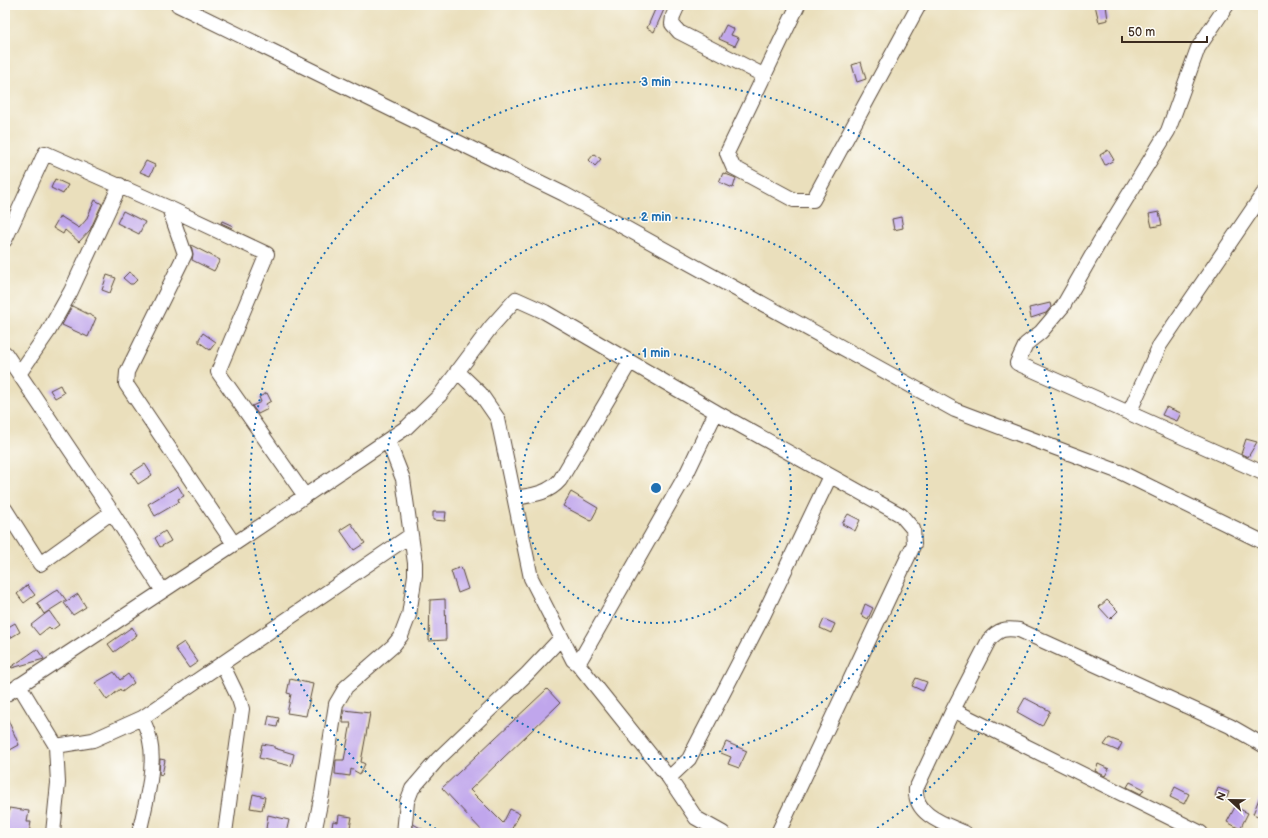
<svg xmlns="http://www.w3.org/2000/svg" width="1268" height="838" viewBox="0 0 1268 838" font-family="'Balsamiq Sans',sans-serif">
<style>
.building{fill:#c0a6ec}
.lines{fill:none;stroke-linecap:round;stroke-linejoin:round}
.minor-casing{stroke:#554536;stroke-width:16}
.minor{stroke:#fff;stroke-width:14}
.ring{fill:none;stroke:#1f6fb2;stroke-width:2;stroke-dasharray:2 4}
.centre{fill:#1f6fb2;stroke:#fdfcf7;stroke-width:2}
.ring-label{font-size:12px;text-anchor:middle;font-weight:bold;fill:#1f6fb2;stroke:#fdfcf7;stroke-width:3;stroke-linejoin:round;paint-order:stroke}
</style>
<rect width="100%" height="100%" fill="#fdfcf7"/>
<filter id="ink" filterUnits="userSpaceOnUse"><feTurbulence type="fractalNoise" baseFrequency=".025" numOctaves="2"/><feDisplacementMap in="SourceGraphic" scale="8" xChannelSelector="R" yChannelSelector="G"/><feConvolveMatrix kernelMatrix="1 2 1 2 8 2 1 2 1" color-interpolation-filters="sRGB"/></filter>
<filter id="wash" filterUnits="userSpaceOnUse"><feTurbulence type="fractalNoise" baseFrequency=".012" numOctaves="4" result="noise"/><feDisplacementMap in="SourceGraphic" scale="16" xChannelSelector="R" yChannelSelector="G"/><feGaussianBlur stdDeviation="0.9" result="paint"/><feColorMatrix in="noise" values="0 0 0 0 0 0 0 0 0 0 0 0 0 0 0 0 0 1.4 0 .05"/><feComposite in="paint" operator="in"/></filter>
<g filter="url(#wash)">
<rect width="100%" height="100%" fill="#eadfbc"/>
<g id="blocks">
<!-- building -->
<path class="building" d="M657 5H666L654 32 647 28Z
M1095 5H1106L1108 20 1099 22Z
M726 25 734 29 731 35 739 38 735 46 719 39Z
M861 62 866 79 857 82 852 65Z
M1108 150 1114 160 1105 165 1100 155Z
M594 154 601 159 595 166 589 160Z
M146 161 155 165 150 176 140 172Z
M723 173 736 178 733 188 719 182Z
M55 179 68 185 63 194 51 188Z
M95 200 102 204 90 230 79 242 65 230 63 234 53 228 60 216 79 228 86 220Z
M123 211 145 222 139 234 117 223Z
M1159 212 1162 225 1152 227 1149 214Z
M901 217 903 228 894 230 892 219Z
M222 221 233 226 232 228 221 223Z
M191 245 220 260 214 271 192 260 193 254Z
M129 272 138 279 133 284H130L123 278Z
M107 275 116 278 110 293 102 290Z
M1050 303 1051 307 1046 313 1031 318 1029 308Z
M72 306 96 318 88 337 62 325Z
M203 333 216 342 210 350 199 342V339Z
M60 385 64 393 55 398 50 390Z
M267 393 271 401 266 404 268 409 258 414 252 406 261 402 259 397Z
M1166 407 1181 413 1177 421 1162 415Z
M1246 439 1257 442 1248 457 1241 454Z
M145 464 152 475 138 484 131 473Z
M178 486 184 496 178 499 179 502 155 516 148 504Z
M571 492 598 508 591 521 563 506Z
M433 512H446L445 521 433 520Z
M848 514 860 520 855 531 842 524Z
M351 523 365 543 354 550 340 530Z
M165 531 171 541 160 547 155 538Z
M461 567 468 589 458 593 451 571Z
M27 585 35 595 24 603 17 594Z
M58 589 66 600 44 614 37 603Z
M78 594 86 607 73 615 64 603Z
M445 599 446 640 429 641 430 600Z
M1107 600 1118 611 1110 619 1099 607Z
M865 604 873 608 868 619 861 615Z
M49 611 59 625 52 630 49 627 39 635 31 625Z
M824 619 835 624 831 633 820 628Z
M15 623 20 632 10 638 5 629Z
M132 627 137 635 114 652 108 644Z
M184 642 198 662 189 668 175 648Z
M37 649 44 659 12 668 11 667Z
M114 672 120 680 128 674 134 683 122 692 120 689 107 700 95 683Z
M916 678 927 682 923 691 912 686Z
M290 679 313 684 306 716 287 713 291 694 287 693Z
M547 689 560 703 470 790 503 823 510 809 520 814 510 832 512 833H484L442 788Z
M1025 698 1050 711 1042 726 1017 712Z
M344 710 370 713 361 762 365 764 360 774 351 769 350 776 335 774 336 760H344L351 723H343Z
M5 713 19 745 10 750 5 739Z
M269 716 279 718 277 727 267 725Z
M1109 738 1122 743 1118 751 1104 745Z
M726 742 747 751 739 768 728 764 731 757 721 753Z
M262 744 274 746V748L294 754 291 766 259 758Z
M160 759 165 760 162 775 159 774Z
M1098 764 1109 769 1105 776 1095 771Z
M1130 782 1144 789 1141 794 1127 787Z
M1175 787 1189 794 1184 804 1170 797Z
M1218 788 1229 792 1226 800 1215 796Z
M1262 791H1263V818L1253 814Z
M253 794 265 797 262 810 250 808Z
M1235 807 1248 813 1240 829 1227 822Z
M9 808 29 811 27 822H31L29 833 5 832V818L8 819Z
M268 815 289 820 286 833 266 829Z
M339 815 352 817 349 833H331L333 821 338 822Z
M413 824 430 833H413Z"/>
</g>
</g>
<g filter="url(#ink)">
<use href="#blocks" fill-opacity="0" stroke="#554536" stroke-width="1"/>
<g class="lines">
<!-- minor casing -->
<g class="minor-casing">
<path id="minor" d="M178 5 564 194 955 410 1122 473 1263 542
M678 5 673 16 672 24 679 32 765 76
M798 5 727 153 733 167 794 200H813L919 5
M1263 194 1160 345 1129 413 1263 473
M169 208 185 254 127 372 126 384 234 544
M5 240 45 153 169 208 267 254 218 372 305 496
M5 353 112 512 162 590
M457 371 480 393 498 419 531 578 573 660 578 664 669 778 696 818 723 833
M19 374 48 332 71 291 120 185
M1129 413 1017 363 1026 344 1041 332 1063 306 1099 243 1168 131 1198 48 1227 5
M515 498C532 495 548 494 560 480L630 362
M5 509 40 564 112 512
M222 664 239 699 242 709 225 833
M578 664 687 473 716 412 901 515 913 529 914 544 778 833
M19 685 56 746 58 783 53 833
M5 695 234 544 407 427 440 395 491 327 516 299 545 312 716 412
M953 710 989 640C999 629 1005 628 1019 630L1230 726 1263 745
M56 746 93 740 142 718 411 535
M669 778 689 759 764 614 830 476
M139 833C145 807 156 767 150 741 149 733 145 725 142 718
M314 833 322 794 336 704 346 687 393 646 401 636 409 615 415 575V563L403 479 388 441
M404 833 407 802 412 789 438 759 527 674 561 638
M965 833C945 824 914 815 916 789L953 710 1201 833"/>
</g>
<!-- minor -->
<use href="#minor" class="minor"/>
</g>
</g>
<!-- distance rings -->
<g class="ring">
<circle cx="656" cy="488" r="135"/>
<circle cx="656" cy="488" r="271"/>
<path d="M441 832A406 406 0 1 1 871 832"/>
</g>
<circle cx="656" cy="488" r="6" class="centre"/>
<g class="ring-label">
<text x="656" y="86">3 min</text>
<text x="656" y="221">2 min</text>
<text x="656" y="357">1 min</text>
</g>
<!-- margin -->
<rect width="1268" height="838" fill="none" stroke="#fdfcf7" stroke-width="20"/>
<!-- north arrow -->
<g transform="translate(1230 800) rotate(292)" stroke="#fdfcf7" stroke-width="3" paint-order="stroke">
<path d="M0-3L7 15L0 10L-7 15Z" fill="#3b2a1e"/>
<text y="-6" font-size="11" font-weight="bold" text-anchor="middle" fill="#3b2a1e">N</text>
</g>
<!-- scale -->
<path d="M1122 36v6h85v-6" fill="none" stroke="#3b2a1e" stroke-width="2"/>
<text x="1128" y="36" font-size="12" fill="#3b2a1e" stroke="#fdfcf7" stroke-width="3" paint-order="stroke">50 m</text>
</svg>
